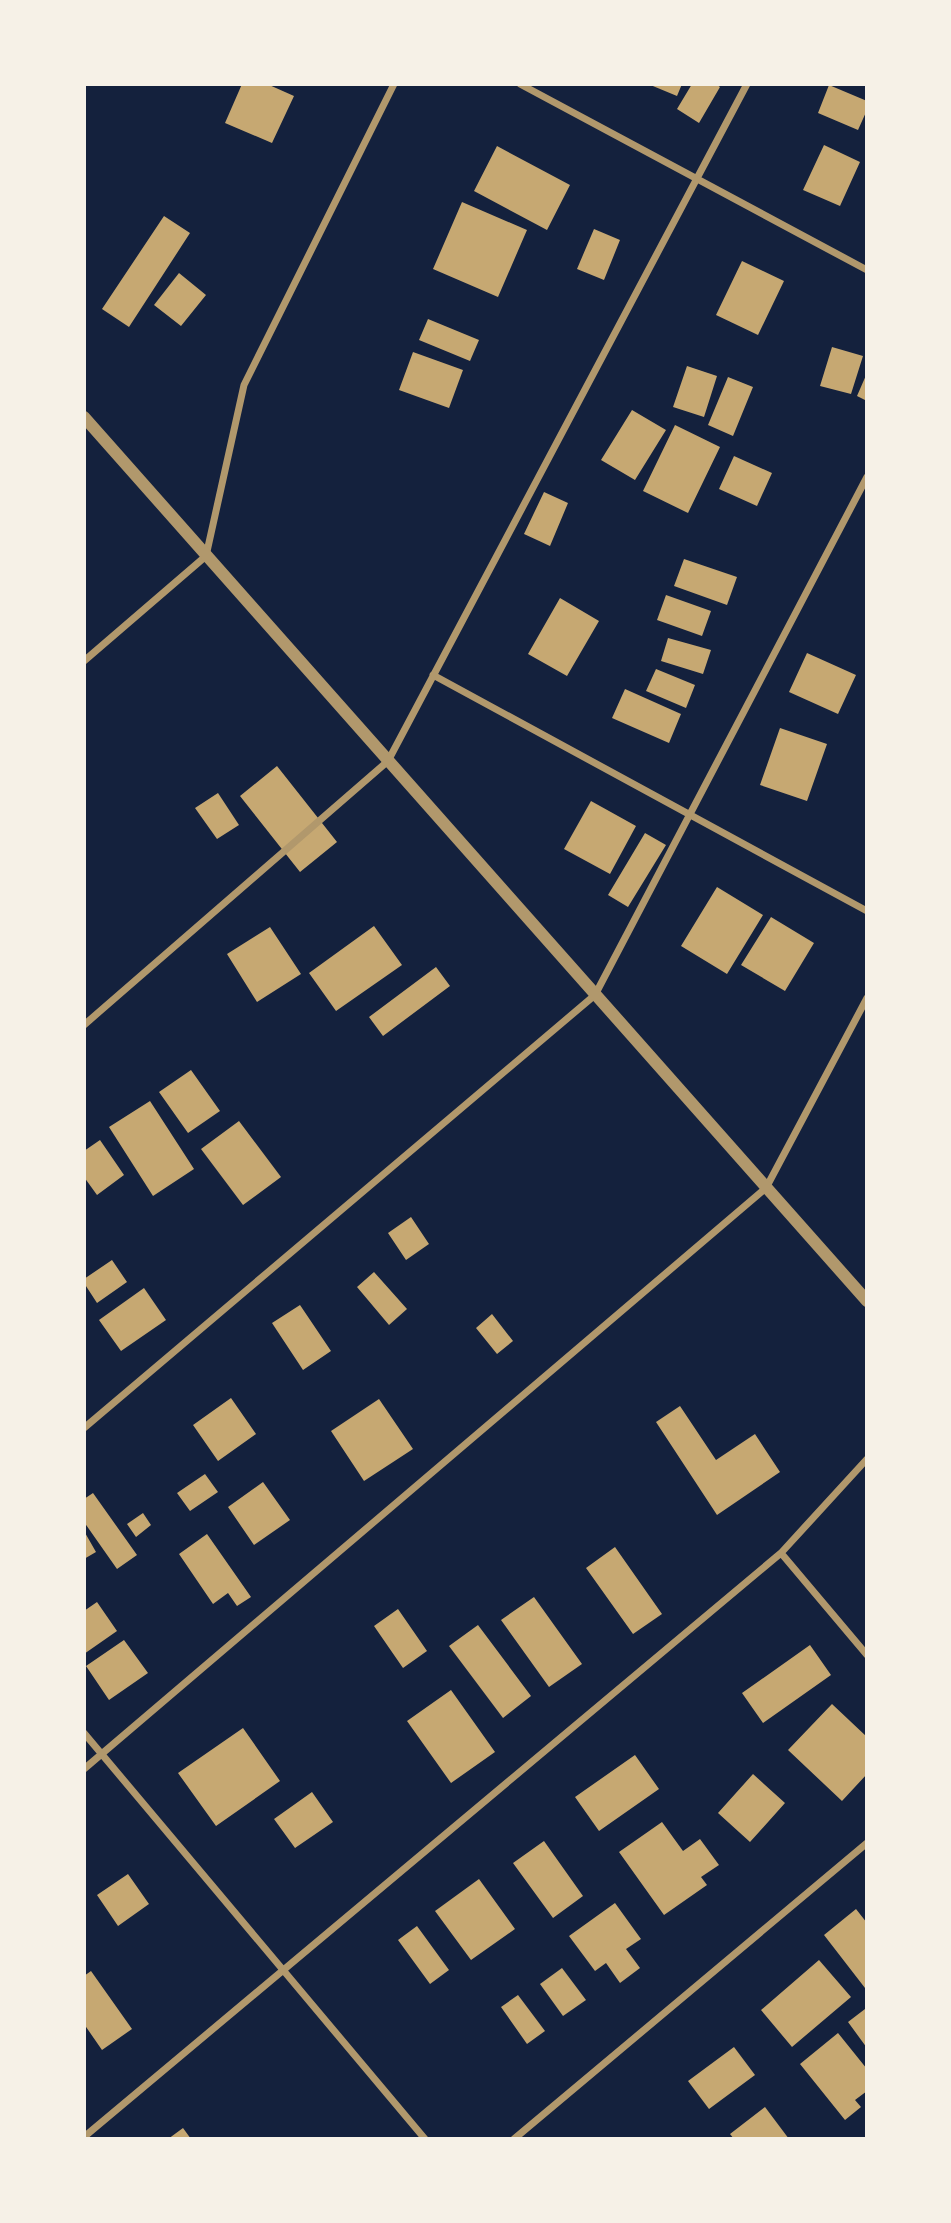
<svg xmlns="http://www.w3.org/2000/svg" width="951" height="2223" viewBox="0 0 951 2223" font-family="'DejaVu Sans',sans-serif">
<style>
.building{fill:#c6a872}
.lines{fill:none;stroke-linecap:round;stroke-linejoin:round}
.minor{stroke:#b1986c;stroke-width:7}
.tertiary{stroke:#b1986c;stroke-width:12}
</style>
<rect width="100%" height="100%" fill="#14213d"/>
<!-- building -->
<path class="building" d="M242 84H267L294 96 272 143 225 123Z
M648 84H682L677 96Z
M692 84H716L720 87 699 123 677 109Z
M829 85 867 101V110L858 130 818 113Z
M824 145 860 162 840 206 803 190Z
M497 146 570 185 547 230 474 191Z
M462 202 527 230 498 297 433 269Z
M164 216 190 233 129 327 102 309Z
M594 229 620 240 604 280 577 269Z
M742 261 784 281 758 335 716 315Z
M179 273 206 295 181 326 154 305Z
M428 319 479 340 470 361 419 340Z
M832 347 863 356 851 394 820 386Z
M413 352 463 370 449 408 399 390Z
M687 366 717 376 704 417 673 407Z
M867 373V401L857 396Z
M728 377 753 387 733 436 708 425Z
M632 410 666 430 635 480 601 460Z
M675 425 720 447 688 513 643 491Z
M734 456 772 473 757 506 719 489Z
M544 492 568 503 550 546 524 534Z
M684 559 737 577 727 605 674 586Z
M666 595 711 611 702 636 657 620Z
M560 598 599 621 567 676 528 654Z
M668 638 711 650 703 674 661 661Z
M807 653 856 675 838 714 789 692Z
M656 669 695 685 686 708 646 691Z
M625 689 681 714 669 743 612 718Z
M780 728 827 744 807 801 760 785Z
M277 766 337 842 300 872 240 796Z
M218 793 239 825 217 839 195 808Z
M591 801 636 826 610 874 564 849Z
M645 833 666 845 628 907 608 895Z
M717 887 763 915 727 974 681 946Z
M771 917 814 943 785 991 741 965Z
M374 926 402 965 336 1011 309 973Z
M270 927 301 974 257 1002 227 954Z
M436 967 450 986 383 1036 369 1017Z
M191 1070 220 1111 188 1133 159 1092Z
M150 1101 194 1169 153 1196 109 1127Z
M239 1121 281 1177 243 1205 201 1149Z
M100 1140 124 1175 97 1195 84 1177V1151Z
M411 1217 429 1244 406 1260 388 1233Z
M112 1260 127 1282 97 1303 84 1283V1279Z
M374 1272 407 1309 389 1325 357 1287Z
M144 1288 166 1320 121 1351 99 1320Z
M300 1305 331 1351 303 1370 272 1323Z
M492 1314 513 1341 497 1354 476 1328Z
M231 1398 256 1434 218 1461 193 1425Z
M379 1399 413 1449 364 1481 331 1431Z
M680 1406 716 1460 755 1434 780 1472 717 1515 656 1422Z
M205 1474 218 1492 190 1511 177 1493Z
M263 1482 290 1520 254 1545 228 1507Z
M93 1493 137 1555 117 1569 84 1522V1499Z
M143 1513 151 1525 136 1537 127 1524Z
M84 1531 96 1552 84 1559Z
M207 1534 251 1597 237 1606 228 1593 213 1604 179 1554Z
M615 1547 662 1614 633 1634 586 1568Z
M534 1597 582 1664 549 1687 501 1620Z
M97 1602 117 1631 84 1654V1611Z
M398 1609 427 1651 403 1668 374 1626Z
M478 1625 531 1696 503 1718 449 1646Z
M124 1640 148 1673 109 1700 86 1666Z
M810 1645 831 1675 763 1723 742 1693Z
M451 1690 495 1752 451 1783 407 1721Z
M832 1704 867 1737V1774L842 1801 788 1750Z
M243 1728 280 1781 216 1826 178 1773Z
M635 1755 659 1789 599 1831 575 1797Z
M753 1774 785 1803 750 1842 718 1813Z
M312 1792 333 1822 295 1848 274 1819Z
M662 1822 683 1851 700 1839 719 1865 701 1877 707 1885 664 1915 619 1852Z
M544 1841 583 1896 553 1918 513 1863Z
M128 1874 149 1904 118 1926 97 1895Z
M479 1879 515 1929 471 1960 435 1911Z
M615 1903 641 1939 626 1949 640 1968 620 1983 606 1963 595 1971 569 1936Z
M856 1909 867 1923V1986L865 1988 824 1935Z
M417 1926 449 1970 430 1984 398 1940Z
M819 1960 851 1997 792 2047 761 2010Z
M562 1968 586 2000 563 2016 540 1984Z
M91 1971 132 2029 102 2050 84 2024V1976Z
M518 1995 545 2031 527 2044 501 2007Z
M865 2009 867 2012V2048L848 2022Z
M838 2033 867 2069V2091L855 2100 861 2107 845 2120 800 2064Z
M734 2047 755 2075 709 2109 688 2081Z
M765 2107 789 2139H734L730 2134Z
M183 2128 191 2139H168Z"/>
<g class="lines">
<!-- minor -->
<path class="minor" d="M520 84 867 270
M84 661 206 556 244 385 394 84
M433 675 867 911
M84 1025 388 761 747 84
M84 1428 595 995 867 477
M781 1553 867 1655
M84 1733 425 2139
M84 1769 766 1188 867 998
M84 2137 781 1553 867 1459
M514 2139 867 1843"/>
<!-- tertiary -->
<path class="tertiary" d="M84 417 867 1301"/>
</g>
<!-- border -->
<rect width="951" height="2223" fill="none" stroke="#f6f1e7" stroke-width="172"/>
</svg>
